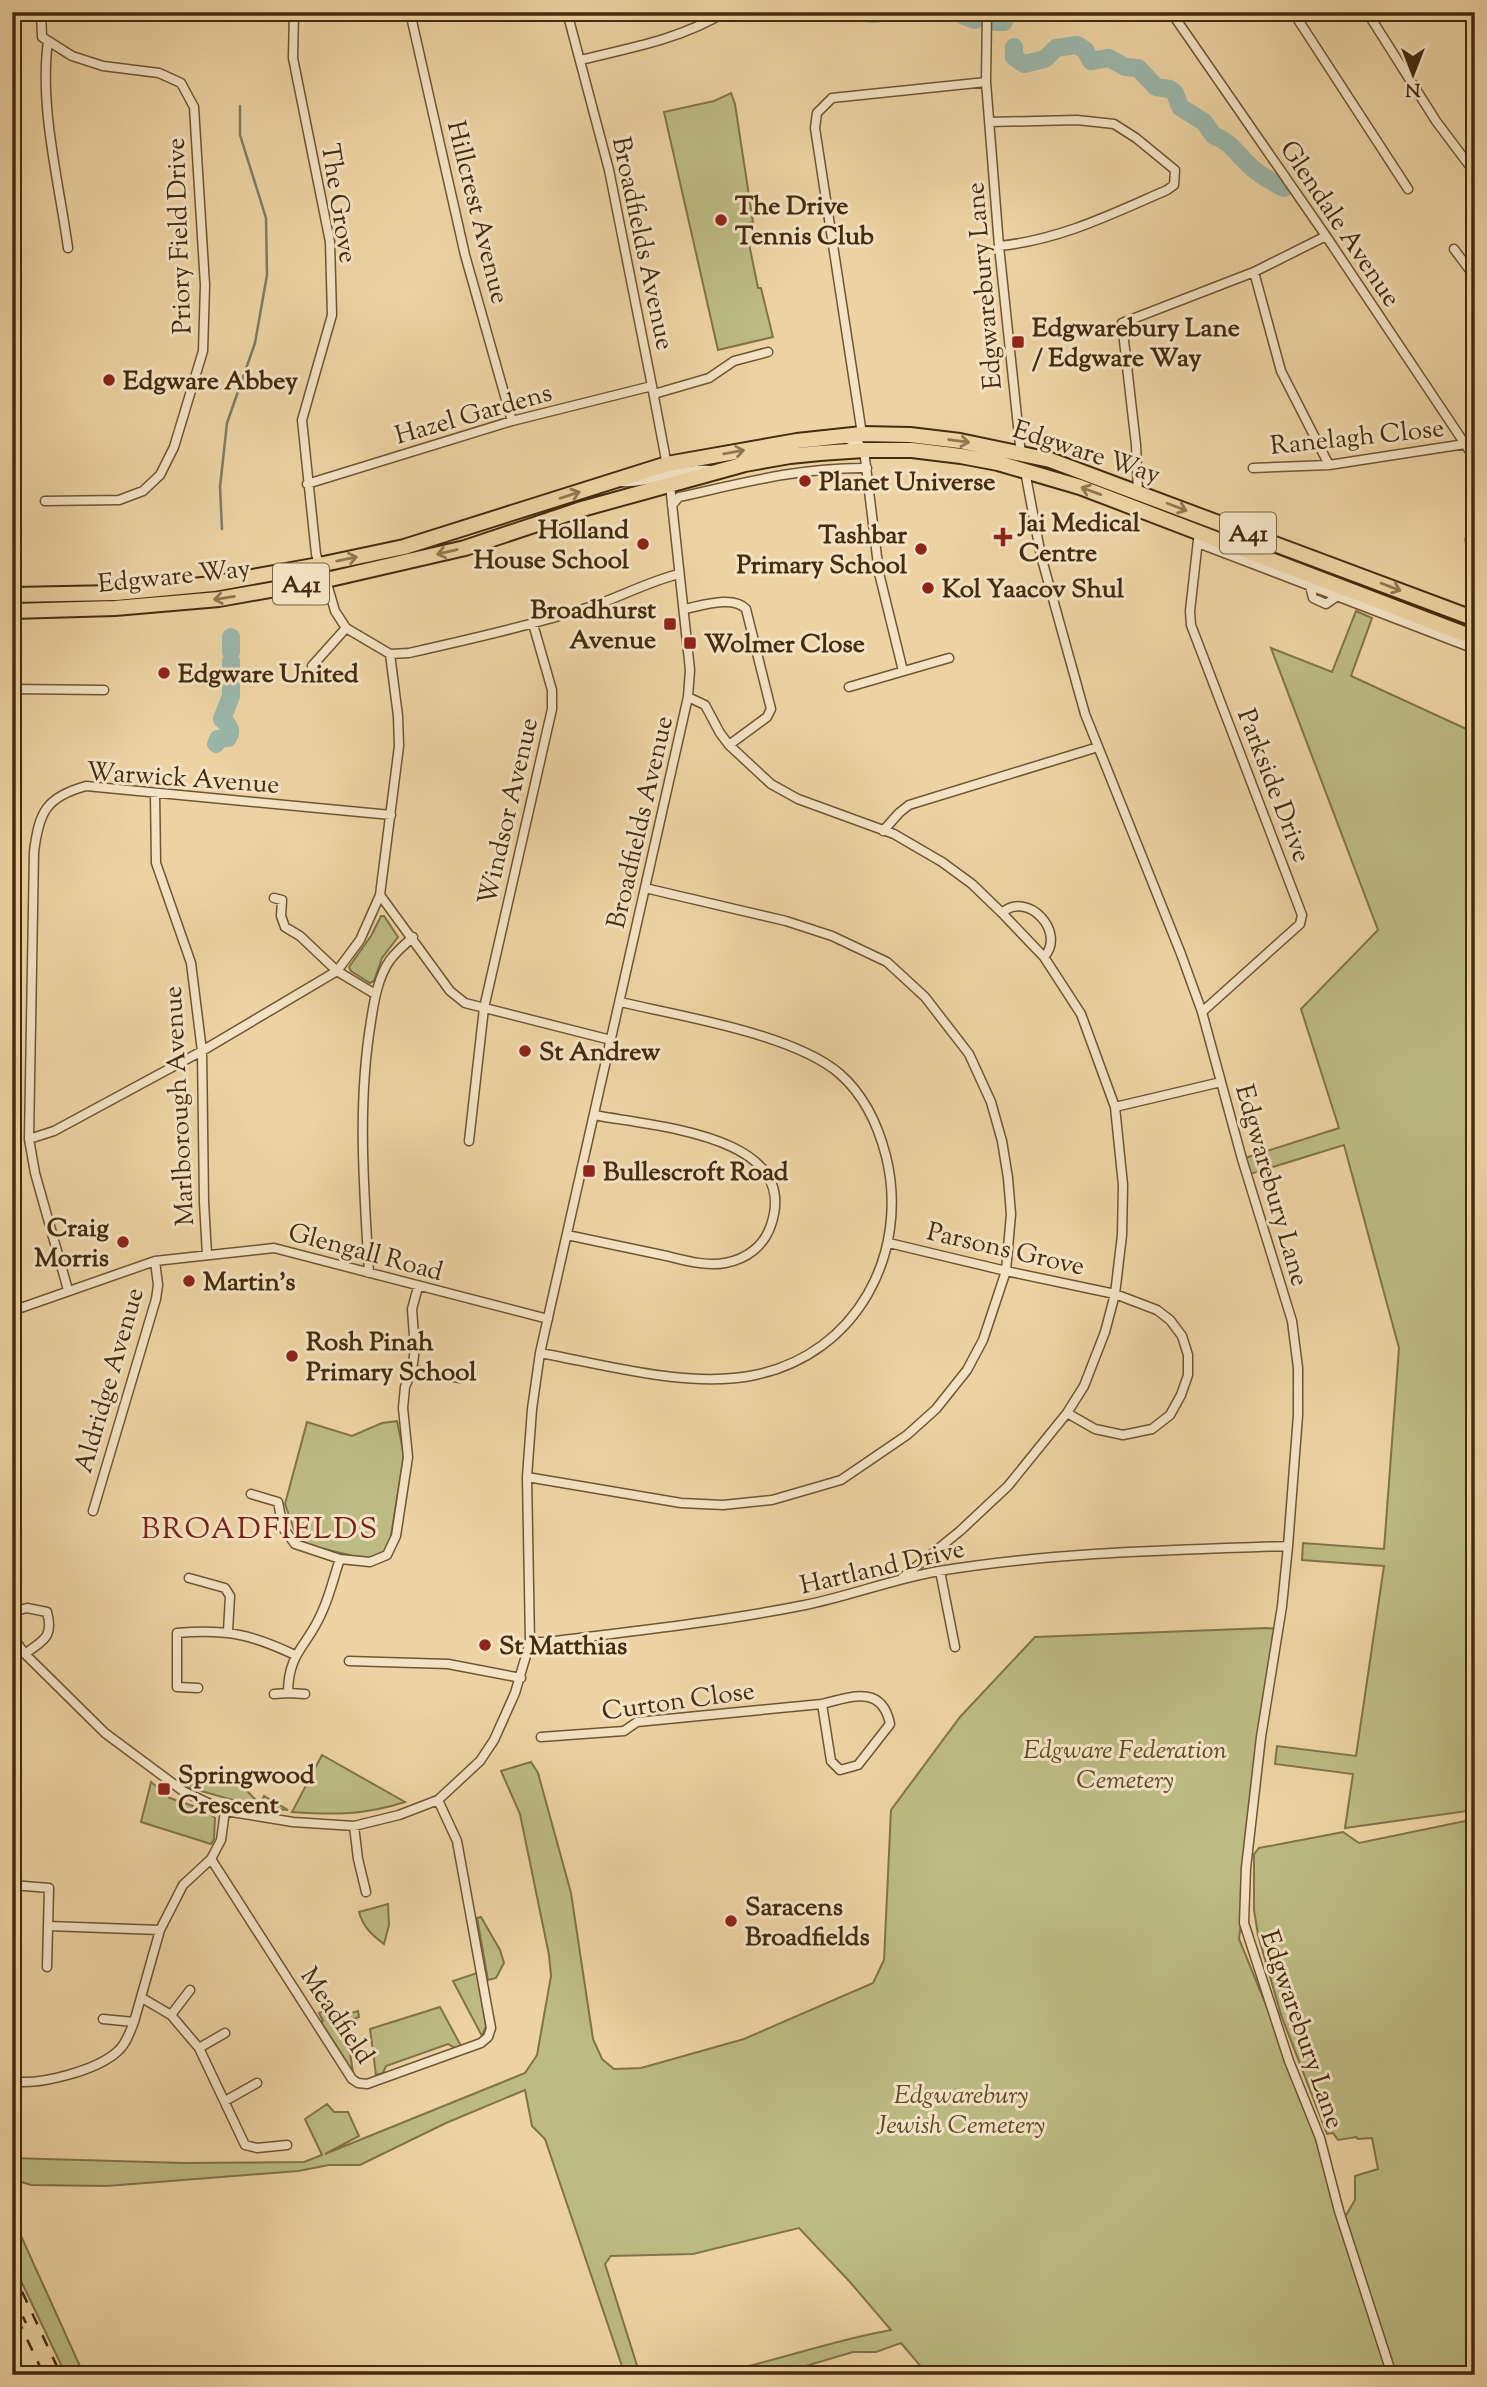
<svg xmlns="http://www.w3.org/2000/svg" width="1487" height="2387" viewBox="0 0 1487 2387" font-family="'Sorts Mill Goudy',serif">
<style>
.green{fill:#bcbb83;stroke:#807448;stroke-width:2}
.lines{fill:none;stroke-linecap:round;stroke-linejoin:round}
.stream{stroke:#787f6c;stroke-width:2.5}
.river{stroke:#9ab7ab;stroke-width:18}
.minor-casing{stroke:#6e5632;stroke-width:11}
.trunk-casing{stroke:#442c0d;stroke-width:18}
.minor{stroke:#f3e2c3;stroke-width:8}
.trunk{stroke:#edd3a3;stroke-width:14}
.rail{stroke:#442c0d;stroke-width:2.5;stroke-dasharray:12 12;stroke-linecap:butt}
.oneway{stroke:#907750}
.poi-dot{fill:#8f2418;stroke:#f3e2c3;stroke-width:2.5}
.labels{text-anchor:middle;stroke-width:6;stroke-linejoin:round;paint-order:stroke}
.shield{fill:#f3e2c3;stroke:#786344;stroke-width:2}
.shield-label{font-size:24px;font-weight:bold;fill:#442c0d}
.street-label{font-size:26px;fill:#442c0d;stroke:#f3e2c3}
.poi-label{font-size:26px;font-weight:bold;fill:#442c0d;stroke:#f3e2c3;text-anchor:start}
.park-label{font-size:26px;font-style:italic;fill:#5c4925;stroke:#f3e2c3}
.quarter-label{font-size:30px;letter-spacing:2px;fill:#7a1f14;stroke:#f3e2c3}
</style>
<rect width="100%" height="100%" fill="#edd3a3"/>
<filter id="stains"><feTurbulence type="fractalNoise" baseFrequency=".00286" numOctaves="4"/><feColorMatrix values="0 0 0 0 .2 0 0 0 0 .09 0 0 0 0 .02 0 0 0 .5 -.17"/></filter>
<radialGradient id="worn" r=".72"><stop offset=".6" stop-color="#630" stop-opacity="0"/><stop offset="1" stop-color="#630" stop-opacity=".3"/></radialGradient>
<!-- green -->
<path class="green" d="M731 93 735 104 753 222 745 224 758 288H761L773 337 718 350 664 112 714 101Z
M1356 611 1372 618 1351 676 1475 733V1810L1345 1828 1353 1774 1275 1764 1277 1746 1356 1756 1384 1566 1302 1560 1303 1543 1384 1549 1399 1348 1344 1145 1247 1175 1242 1159 1339 1128 1301 1009 1378 930 1271 648 1332 672Z
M381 916H384L398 937 382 958 374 981 370 983 351 971 349 967 371 936Z
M397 1421 404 1455 389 1548 377 1557 361 1558 308 1545 297 1538 285 1504 307 1422 352 1436 382 1423Z
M1266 1628 1278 1629 1239 1939 1313 2120 1386 2354 1345 2217 1355 2200V2176L1378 2169 1372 2138 1358 2139 1356 2137 1338 2140 1333 2133 1327 2134 1281 2015 1258 1935 1254 1910V1854L1259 1848 1343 1832 1359 1843 1475 1819V2375H928L901 2343 876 2352H853L775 2375H710C771 2363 829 2341 891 2330L850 2282 799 2228 693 2254 611 2256 605 2264 640 2375H625L545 2139 532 2126 525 2090 446 2123 360 2165H329L298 2171 107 2186 31 2185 12 2179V2158L184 2163 304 2162 322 2155 305 2119 327 2104 334 2112H348L359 2136 325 2154 525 2073 537 2055 551 1976 549 1955 520 1814 501 1771 531 1762 538 1773 571 1893 593 2039 602 2059 614 2069 641 2068 744 2039 873 1983 884 1960 891 1810 960 1717 1035 1637Z
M322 1755 405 1802C365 1815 334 1815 292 1812Z
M221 1780 240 1784 260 1804 264 1796 288 1810 257 1807 184 1786Z
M151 1782 170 1798 207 1811 215 1818 214 1839 211 1844 141 1822Z
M388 1904 389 1925 384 1944C372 1935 363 1927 359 1912Z
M481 1917 500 1950 504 1963 496 1978 488 1980 477 1918Z
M477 1973 486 2026 482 2036 453 1981Z
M440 2007 461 2046 455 2048 448 2044 386 2066 383 2073 376 2075 370 2029Z
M332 2008 335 2018 358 2011 359 2017 345 2022 353 2072 321 2022 323 2021 319 2013Z
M12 2216 84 2375H66L12 2262Z"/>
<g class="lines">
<!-- stream -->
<path class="stream" d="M222 529 220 487 227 423 255 343 267 275 266 218 240 135V106"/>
<!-- river -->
<path class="river" d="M861 12 873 14 888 12
M962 12 964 16 975 20
M996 22H1004
M1014 47V57L1024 64 1045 59 1056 48 1077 45 1085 50 1091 61 1109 58 1125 67 1138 68 1156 87 1170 89 1175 93 1180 107 1204 122 1214 136C1229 140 1238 155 1249 165 1259 175 1271 181 1284 188
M231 637V652
M216 744 218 739 228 738C233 730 228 724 222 719L231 696V661"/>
<!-- minor casing -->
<g class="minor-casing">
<path id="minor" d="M41 12 42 37 72 56 103 66 159 73 181 83 194 107 205 285 203 351 174 447 160 475 143 491 119 500 45 501
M294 12 293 58 330 242 332 315 302 420 316 554 319 565
M410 12 465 255 512 421
M987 12 986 82 999 246 1021 455
M1171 12 1326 236 1475 459
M1293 12 1408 189
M1367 12 1436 121 1475 173
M48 41C39 107 59 182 68 248
M580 60C630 48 681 39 725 12
M990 122 1077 120 1114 124 1136 138 1175 170 1174 185 1167 190C1112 214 1060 240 999 246
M1454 249 1475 277
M1254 272 1281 371 1329 465
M654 394 709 378 734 361 768 352
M862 434 815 128 817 113 832 98 986 82
M848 439 859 444 864 450 879 573 903 671
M1253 468 1329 465 1465 444
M1025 471 1041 556 1085 714 1181 954 1202 1012 1242 1159 1292 1321 1298 1368V1415L1288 1546 1282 1606 1261 1737 1246 1868 1244 1923 1289 2061 1320 2138 1339 2211 1392 2375
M621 482C652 484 680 467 711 470
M307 484 512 421 652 386
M1138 492 1136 445 1122 323 1254 272 1326 236
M672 505 679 497C742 483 802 467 867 468
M1199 531 1190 611 1191 625 1302 915 1300 924 1202 1012
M1470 539 1472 558
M1198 543 1475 649
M326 580 335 611 346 628 390 654
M1310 586 1313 598 1326 604 1336 597
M1472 590V558L1475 556
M684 609C701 606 733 595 746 609L771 709 767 717 729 745
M390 654 398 716 399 746 380 895 450 991 465 1003 611 1040
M390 654 409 653C471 639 532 625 593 606 622 596 650 581 679 574
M312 666 346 628
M849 687 949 658
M12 689 104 690
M688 697 705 705 720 733 729 745 771 784 798 799 894 834 942 862 972 884 1002 913 1044 957 1081 1014 1115 1107 1123 1185 1122 1235 1115 1294 1105 1332 1084 1386 1067 1413 1008 1486 960 1531 902 1578
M155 793 156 863 191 963 202 1051 204 1202 207 1255
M883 831 899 813 909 805 1098 747
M1002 913C1027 890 1067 932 1044 957
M375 994 337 971 360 940 380 895
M1115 1107 1221 1082
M29 1139 54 1131 202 1051 337 971 300 936 285 927 281 916 282 900 274 898
M469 1141 484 1008 552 709V690L533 624
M567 1235C599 1242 630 1248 662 1255 681 1259 705 1267 725 1263 747 1259 764 1246 771 1225 802 1134 650 1126 594 1115
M889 1243 1006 1271 1115 1294 1157 1310 1170 1320 1182 1336 1188 1355V1375L1181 1395 1170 1415 1152 1429 1123 1435 1095 1429 1067 1413
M369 1273C364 1189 357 1105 371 1021 374 1001 378 977 390 960 396 952 405 944 413 937
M68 1290 35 1173 29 1139 34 852C39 812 46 797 86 786L391 815
M12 1311 155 1261 274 1248 548 1319
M540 1353C607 1365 689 1389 755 1375 857 1354 910 1253 886 1156 878 1125 865 1096 840 1074 794 1034 680 1016 620 1002
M412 1370 460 1378
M527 1477 681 1503 723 1505 772 1500 841 1480 907 1435 936 1409 967 1370 983 1340 1006 1271 1011 1214 1008 1178 1002 1141 991 1102 969 1054 925 997 887 962 832 936 786 921 645 888
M251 1494 278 1502 283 1528 295 1544 340 1559 370 1562 387 1555 396 1536 408 1457 403 1408 405 1387 412 1370 415 1349 412 1309 418 1287
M93 1511 156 1299 158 1285 155 1261
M940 1571 955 1647
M189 1578 225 1588 230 1596 228 1631
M12 1612 27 1608 47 1612C54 1638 43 1640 25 1654
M12 1636 25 1654 105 1733 183 1791 225 1811 293 1822 354 1826 399 1815 438 1800 480 1761 494 1740 515 1693 530 1642 527 1477 532 1409 540 1353 688 697 690 670 669 476 652 386 609 170 567 12
M530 1642H547C633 1631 720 1622 805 1605 850 1596 893 1579 939 1571 1054 1552 1171 1550 1288 1546
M349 1661 448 1664 521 1678
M198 1688 177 1687V1633C226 1629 251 1634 295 1655
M274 1694 288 1693
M305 1694 288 1693C288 1652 308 1646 322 1612 330 1595 334 1576 340 1559
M541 1737 624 1731 637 1722 822 1704 831 1761 840 1770 858 1765 890 1724C882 1684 850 1697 822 1704
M354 1826 358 1859 366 1892
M211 1859 352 2079 358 2083 367 2084 481 2043 488 2037 491 2028 457 1841 438 1800
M12 1885 49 1888 47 1967
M48 1926 160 1930
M142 1998 171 2015 199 2048 245 2145 257 2148 287 2145
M171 2015 190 1990
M103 2019 134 2022
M199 2048 225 2033
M12 2081C39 2086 98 2070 118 2051 126 2044 130 2032 134 2022L160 1930 183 1885 211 1859 221 1840 225 1811
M225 2101 257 2083"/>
</g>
<!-- trunk casing -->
<g class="trunk-casing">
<path id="trunk" d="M12 595 116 593 213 584 319 565 404 547 667 464 797 441 862 434 910 435 960 441 1050 460 1475 619
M12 611 115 608 219 599 326 580 465 548 582 509 745 464 790 456 820 453 864 450H912L961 456 998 463 1080 487 1475 638"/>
</g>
<!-- minor -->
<use href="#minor" class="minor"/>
<!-- trunk -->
<use href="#trunk" class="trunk"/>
<!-- rail -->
<path class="rail" d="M12 2270 61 2375
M12 2295 26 2323
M17 2318 44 2375"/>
</g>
<!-- one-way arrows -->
<defs><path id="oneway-shaft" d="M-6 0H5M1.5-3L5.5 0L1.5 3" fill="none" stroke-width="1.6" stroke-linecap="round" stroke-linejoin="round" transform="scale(1.75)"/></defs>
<g class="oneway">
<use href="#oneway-shaft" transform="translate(959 441) rotate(8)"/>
<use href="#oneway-shaft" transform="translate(734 452) rotate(-10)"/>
<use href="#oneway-shaft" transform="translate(1091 491) rotate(-160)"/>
<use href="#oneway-shaft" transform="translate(570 495) rotate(-18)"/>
<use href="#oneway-shaft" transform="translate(1177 507) rotate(21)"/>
<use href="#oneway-shaft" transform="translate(447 552) rotate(167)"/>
<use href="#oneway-shaft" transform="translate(347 559) rotate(-12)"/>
<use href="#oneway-shaft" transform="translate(1391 587) rotate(21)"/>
<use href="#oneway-shaft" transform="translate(224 598) rotate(171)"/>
</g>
<!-- markers -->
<g class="poi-dot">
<circle cx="721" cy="220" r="7"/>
<rect x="1011" y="335" width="14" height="14" rx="3.5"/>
<circle cx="109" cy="380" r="7"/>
<circle cx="805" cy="481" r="7"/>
<path d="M999.5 526.5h7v7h7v7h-7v7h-7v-7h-7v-7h7z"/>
<circle cx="643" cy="544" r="7"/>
<circle cx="921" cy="549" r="7"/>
<circle cx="928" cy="588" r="7"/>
<rect x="663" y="617" width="14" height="14" rx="3.5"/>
<rect x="683" y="636" width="14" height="14" rx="3.5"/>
<circle cx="164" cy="673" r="7"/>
<circle cx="525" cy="1051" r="7"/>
<rect x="582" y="1164" width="14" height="14" rx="3.5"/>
<circle cx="123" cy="1242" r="7"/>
<circle cx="189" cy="1281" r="7"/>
<circle cx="292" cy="1356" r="7"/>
<circle cx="485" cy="1645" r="7"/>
<rect x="157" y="1782" width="14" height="14" rx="3.5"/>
<circle cx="731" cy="1921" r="7"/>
</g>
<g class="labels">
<!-- shield labels -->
<g class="shield">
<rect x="1220" y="512.5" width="56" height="41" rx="5"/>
<rect x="273" y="563.5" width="56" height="41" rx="5"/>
</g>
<g class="shield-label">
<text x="1248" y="541">A41</text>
<text x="301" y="592">A41</text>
</g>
<!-- street labels -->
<g class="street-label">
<text transform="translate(340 203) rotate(81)" y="9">The Grove</text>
<text transform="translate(479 212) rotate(76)" y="9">Hillcrest Avenue</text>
<text transform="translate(1341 223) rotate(56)" y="9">Glendale Avenue</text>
<text transform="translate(178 236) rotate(-92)" y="9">Priory Field Drive</text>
<text transform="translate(644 243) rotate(78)" y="9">Broadfields Avenue</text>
<text transform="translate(983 286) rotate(-95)" y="9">Edgwarebury Lane</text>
<text transform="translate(473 413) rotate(-16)" y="9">Hazel Gardens</text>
<text transform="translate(1357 436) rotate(-6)" y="9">Ranelagh Close</text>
<text transform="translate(1087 451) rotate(18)" y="9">Edgware Way</text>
<text transform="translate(174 575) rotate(-6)" y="9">Edgware Way</text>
<text transform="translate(183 777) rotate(4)" y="9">Warwick Avenue</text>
<text transform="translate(1275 785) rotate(69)" y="9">Parkside Drive</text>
<text transform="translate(507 811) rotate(-77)" y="9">Windsor Avenue</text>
<text transform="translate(639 822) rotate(-77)" y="9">Broadfields Avenue</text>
<text transform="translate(178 1106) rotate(-93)" y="9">Marlborough Avenue</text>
<text transform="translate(1273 1185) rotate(74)" y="9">Edgwarebury Lane</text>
<text transform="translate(1006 1248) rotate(13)" y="9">Parsons Grove</text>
<text transform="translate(366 1251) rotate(15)" y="9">Glengall Road</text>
<text transform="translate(108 1380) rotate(-74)" y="9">Aldridge Avenue</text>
<text transform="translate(882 1566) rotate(-13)" y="9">Hartland Drive</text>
<text transform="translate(678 1700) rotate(-8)" y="9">Curton Close</text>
<text transform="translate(338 2015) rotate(56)" y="9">Meadfield</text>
<text transform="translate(1303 2029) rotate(71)" y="9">Edgwarebury Lane</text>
</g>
<!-- poi labels -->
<g class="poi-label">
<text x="735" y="214">The Drive<tspan x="735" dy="30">Tennis Club</tspan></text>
<text x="1032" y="336">Edgwarebury Lane<tspan x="1032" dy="30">/ Edgware Way</tspan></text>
<text x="123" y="389">Edgware Abbey</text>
<text x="819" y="490">Planet Universe</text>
<text x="1019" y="531">Jai Medical<tspan x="1019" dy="30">Centre</tspan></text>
<text x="629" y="538" text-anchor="end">Holland<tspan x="629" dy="30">House School</tspan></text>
<text x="907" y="543" text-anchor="end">Tashbar<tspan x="907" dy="30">Primary School</tspan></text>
<text x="942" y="597">Kol Yaacov Shul</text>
<text x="656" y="618" text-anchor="end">Broadhurst<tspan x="656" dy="30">Avenue</tspan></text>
<text x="704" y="652">Wolmer Close</text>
<text x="178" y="682">Edgware United</text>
<text x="539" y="1060">St Andrew</text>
<text x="603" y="1180">Bullescroft Road</text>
<text x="109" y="1236" text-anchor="end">Craig<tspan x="109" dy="30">Morris</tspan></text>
<text x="203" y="1290">Martin’s</text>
<text x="306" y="1350">Rosh Pinah<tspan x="306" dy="30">Primary School</tspan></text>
<text x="499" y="1654">St Matthias</text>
<text x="178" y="1783">Springwood<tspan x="178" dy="30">Crescent</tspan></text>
<text x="745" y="1915">Saracens<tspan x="745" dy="30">Broadfields</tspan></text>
</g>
<!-- park labels -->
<g class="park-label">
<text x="1125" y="1758">Edgware Federation<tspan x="1125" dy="30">Cemetery</tspan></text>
<text x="961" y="2103">Edgwarebury<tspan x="961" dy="30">Jewish Cemetery</tspan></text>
</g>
<!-- quarter labels -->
<g class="quarter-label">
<text x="260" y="1538">BROADFIELDS</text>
</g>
</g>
<!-- margin -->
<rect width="1487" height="2387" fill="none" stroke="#edd3a3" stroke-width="42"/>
<rect x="14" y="14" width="1459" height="2359" fill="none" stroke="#442c0d" stroke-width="3.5"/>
<rect x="21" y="21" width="1445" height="2345" fill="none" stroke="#442c0d" stroke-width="2"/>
<!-- north arrow -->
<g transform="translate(1413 74) rotate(180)" stroke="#f3e2c3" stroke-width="5" paint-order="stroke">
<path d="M0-5L12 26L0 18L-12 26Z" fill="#442c0d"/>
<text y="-10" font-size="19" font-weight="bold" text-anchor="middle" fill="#442c0d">N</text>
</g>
<rect width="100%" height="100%" filter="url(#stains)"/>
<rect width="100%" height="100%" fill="url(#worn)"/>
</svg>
